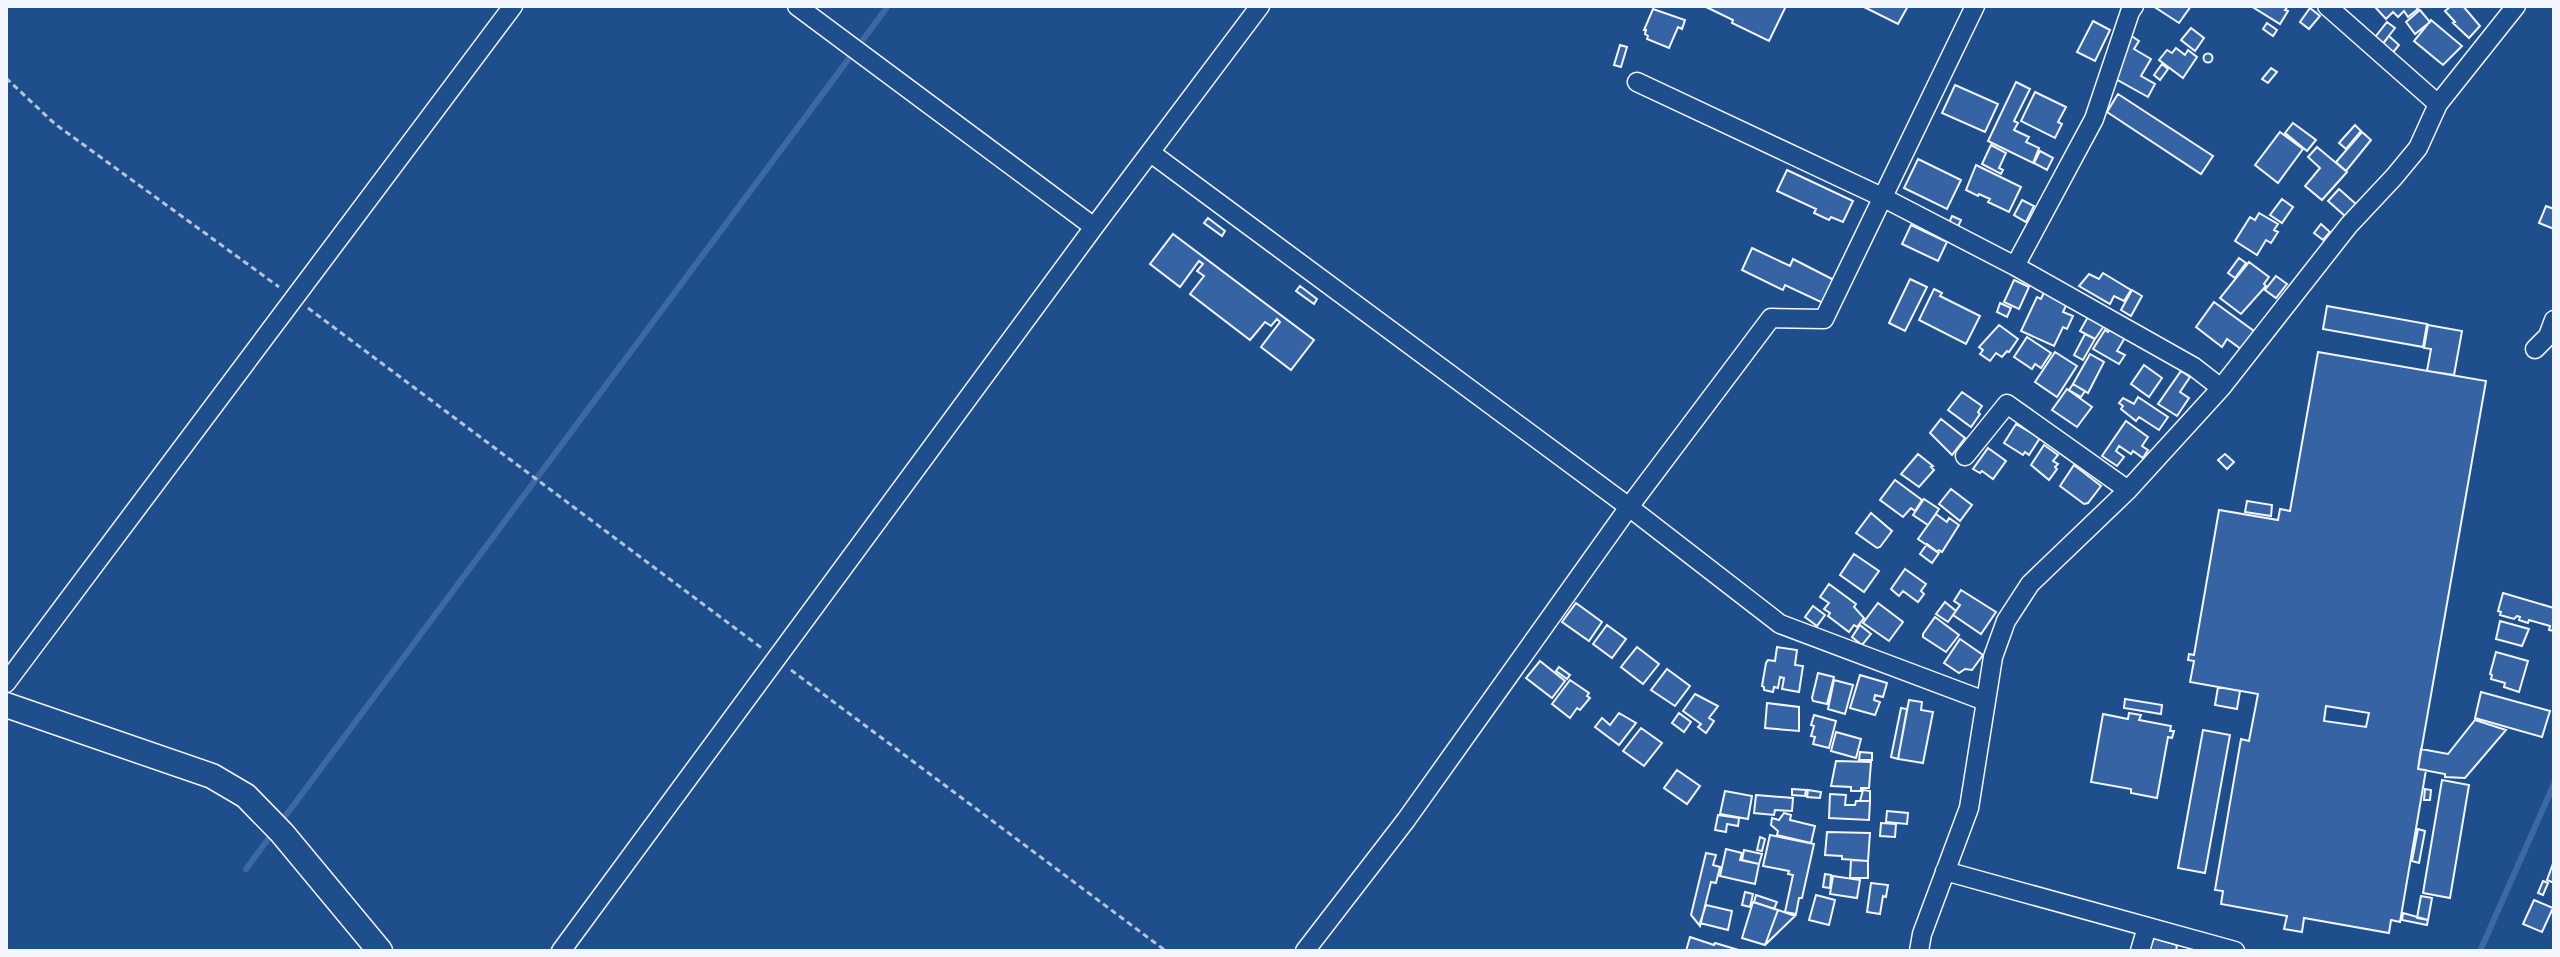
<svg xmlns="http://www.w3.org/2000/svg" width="2560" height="957" viewBox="0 0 2560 957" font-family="'Golos Text',sans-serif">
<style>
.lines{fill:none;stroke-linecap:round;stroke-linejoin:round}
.stream{stroke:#3b69a3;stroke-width:6}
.building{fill:#3563a3;stroke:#f2f6ff;stroke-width:2;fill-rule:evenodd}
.street-casing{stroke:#f2f6ff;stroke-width:21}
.secondary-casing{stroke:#f2f6ff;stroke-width:27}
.path{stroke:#b3c4dc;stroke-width:3;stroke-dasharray:6 4;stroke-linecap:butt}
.street{stroke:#1f4e8c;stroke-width:18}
.secondary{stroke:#1f4e8c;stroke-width:24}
</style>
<rect width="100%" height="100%" fill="#1f4e8c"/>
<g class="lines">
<!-- stream -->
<path class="stream" d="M281 822 888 6
M246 869 272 834
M2480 951 2554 784"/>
</g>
<!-- building -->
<path class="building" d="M1704 6H1786L1769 41 1732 23 1733 20Z
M1862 6H1908L1898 24Z
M2153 6H2191L2179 23Z
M2251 6H2288L2285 10 2288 11 2280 24Z
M2378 6H2415L2418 9 2408 17 2404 11 2398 17 2393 12 2386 19 2376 8Z
M2451 6H2463L2480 26 2469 38 2453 23 2455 22 2445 11Z
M2310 8 2320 16 2309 29 2300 22Z
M1653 9 1685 20 1682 29 1678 27 1669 48 1647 39 1648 36 1645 34 1646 30H1644Z
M2420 10 2430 22 2415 34 2406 22Z
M2431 20 2462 46 2443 65 2414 41Z
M2093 21 2110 30 2095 61 2077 52Z
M2387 22 2395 28 2380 47 2372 41Z
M2267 23 2277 30 2273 36 2263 29Z
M2191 28 2204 38 2195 51 2181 40Z
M2130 35 2139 41 2134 49 2151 59 2141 76 2155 84 2148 97 2114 78Z
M2389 36 2399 45 2390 56 2380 48Z
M1620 45 1627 47 1621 67 1614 65Z
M2176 48 2185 55 2188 50 2197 57 2183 78 2159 60 2167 50 2172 53Z
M2203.5 58a4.5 4.5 0 1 1 9 0a4.5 4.5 0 1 1-9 0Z
M2162 64 2168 69 2160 80 2154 75Z
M2271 68 2277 72 2268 83 2262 79Z
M2016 82 2030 89 2014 121 2018 123 2014 130 2029 137 2026 142 2039 148 2033 163 1988 141Z
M1955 85 1998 104 1985 132 1942 113Z
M2035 92 2066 107 2058 122 2062 124 2055 138 2021 121Z
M2118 94 2213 156 2201 174 2107 112Z
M2293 123 2316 140 2307 151 2285 133Z
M2355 125 2361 131 2346 149 2339 143Z
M2280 132 2303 149 2278 183 2255 165Z
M2362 132 2371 140 2346 171 2336 162Z
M1991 145 2006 153 1999 168 2003 170 2001 174 1982 164Z
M2317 147 2347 172 2322 200 2305 186 2320 168 2308 157Z
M2040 151 2053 158 2047 170 2034 163Z
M1918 159 1961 180 1947 209 1904 188Z
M1976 165 2021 187 2009 212 1988 202 1990 199 1979 194 1978 196 1966 190Z
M1787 170 1853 201 1843 222 1831 217 1829 220 1814 213 1816 209 1777 191Z
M2339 189 2356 204 2345 216 2328 201Z
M2282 199 2293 207 2282 223 2270 215Z
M2022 200 2034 206 2026 222 2014 215Z
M2546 206 2554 209V229L2539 223Z
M2259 213 2278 224 2274 230 2278 232 2271 243 2266 240 2257 255 2235 241 2250 217 2255 220Z
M1952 216 1961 220 1956 231 1947 227Z
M1208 218 1225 231 1222 236 1204 223Z
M2321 224 2330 232 2323 240 2314 233Z
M1911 225 1947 242 1938 261 1902 244Z
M1173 234 1314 340 1291 370 1261 347 1280 322 1277 319 1271 326 1265 322 1250 340 1190 294 1204 276 1197 271 1203 264 1199 261 1180 287 1150 264Z
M1752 248 1790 266 1793 259 1834 280 1823 303 1785 285 1783 290 1742 270Z
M2239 258 2246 263 2235 278 2228 273Z
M2249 262 2269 277 2264 284 2266 286 2241 314 2220 298Z
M2103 273 2131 290 2124 301 2114 296 2110 304 2079 286 2089 274 2099 279Z
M2276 276 2287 284 2276 298 2265 290Z
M1910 279 1927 287 1905 331 1889 323Z
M2014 280 2029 287 2019 309 2004 302Z
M1300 286 1317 299 1314 304 1296 291Z
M1934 289 1942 293 1940 296 1980 316 1966 344 1919 320Z
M2045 290 2068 301 2063 312 2073 316 2067 329 2063 327 2054 346 2021 331 2037 297 2041 299Z
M2132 290 2142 296 2131 316 2121 310Z
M2214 302 2254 331 2241 349 2227 339 2222 347 2196 327Z
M2000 303 2011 308 2007 317 1997 312Z
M2327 306 2427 324 2423 347 2323 329Z
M2089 315 2106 323 2095 339 2080 331Z
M1999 325 2018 339 2009 352 2007 351 2002 357 1996 353 1990 361 1980 354 1983 350 1979 347Z
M2428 325 2462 331 2454 375 2427 371 2431 349 2424 348Z
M2111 327 2126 336 2117 351 2125 355 2119 364 2093 349 2105 330 2108 332Z
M2085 334 2095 339 2083 360 2074 355Z
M2027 337 2051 353 2041 368 2035 364 2032 369 2014 357Z
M2055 352 2077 366 2057 397 2035 382Z
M2318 352 2486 381 2418 769 2426 770 2400 922 2391 920 2389 933 2304 918 2302 932 2284 929 2287 916 2221 904 2223 891 2215 890 2241 739 2249 741 2258 694 2190 682 2194 661 2188 660 2189 654 2194 655 2219 510 2278 520 2280 509 2290 511ZM2326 706 2369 713 2366 727 2324 721Z
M2090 354 2104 362 2088 393 2073 384Z
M2144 365 2162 378 2149 397 2131 384Z
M2181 371 2190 377 2180 392 2189 398 2177 416 2158 404Z
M2073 384 2085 391 2081 397 2069 390Z
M2067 389 2092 407 2077 427 2052 410Z
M1962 392 1982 406 1978 412 1980 414 1971 427 1948 410Z
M2138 397 2168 417 2159 430 2139 417 2136 421 2121 409 2123 406 2119 403 2123 398 2134 404Z
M1941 419 1965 438 1952 455 1930 433Z
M2126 421 2148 437 2142 446 2148 450 2143 458 2133 451 2131 454 2119 446 2116 451 2124 457 2117 466 2102 456Z
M2016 424 2040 438 2029 455 2025 452 2023 455 2004 443Z
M2044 445 2058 455 2053 461 2058 464 2055 467 2057 469 2049 480 2031 465Z
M1988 448 2006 461 1993 479 1982 471 1980 473 1973 469Z
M1918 454 1933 466 1931 467 1934 470 1919 487 1901 474Z
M2225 454 2234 462 2227 469 2218 460Z
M2074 465 2101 486 2088 503 2084 504 2060 486Z
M1895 480 1922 500 1915 511 1911 508 1903 517 1880 500Z
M1951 489 1972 505 1960 521 1939 504Z
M1924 499 1939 509 1928 525 1913 515Z
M2247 501 2272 505 2271 516 2245 512Z
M1871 513 1892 531 1880 547 1877 548 1856 533Z
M1936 514 1947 522 1949 518 1959 525 1942 552 1939 550 1937 552 1918 539Z
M1927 544 1939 553 1932 563 1920 554Z
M1854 554 1879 571 1864 592 1840 575Z
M1905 569 1926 584 1921 591 1924 594 1918 602 1903 591 1899 596 1891 589Z
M1829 584 1856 604 1854 607 1864 618 1857 627 1854 625 1849 632 1828 616 1830 613 1824 609 1829 603 1820 597Z
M1961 590 1996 612 1981 634 1953 615 1960 605 1954 601Z
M2503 593 2554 608V631L2549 630 2550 626 2529 620 2528 623 2519 620 2520 617 2517 616 2514 619 2500 615 2501 612 2498 611Z
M1945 602 1956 611 1948 622 1936 614Z
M1576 603 1602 622 1589 641 1562 622Z
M1878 603 1903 622 1889 641 1863 623Z
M1813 606 1825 615 1817 626 1805 617Z
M1935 617 1959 635 1946 652 1923 637V634Z
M2500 621 2529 629 2522 646 2496 639Z
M1607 625 1626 639 1612 658 1593 644Z
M1860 625 1871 634 1862 645 1852 637Z
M1960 639 1983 655 1972 670 1965 669 1959 673 1944 663Z
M1637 647 1659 664 1643 684 1621 667Z
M1777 647 1797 650 1795 665 1803 666 1799 692 1782 689 1784 678 1780 677 1778 688 1774 687 1773 692 1764 690V687L1762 686 1766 663 1768 660 1775 661Z
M2496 652 2528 661 2519 692 2504 687 2505 683 2491 679 2492 675 2490 674Z
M1540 661 1565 681 1552 698 1526 678Z
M1559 667 1570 675 1567 679 1556 671Z
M1667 669 1690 686 1675 706 1651 690Z
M1818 673 1834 677 1827 704 1813 701 1812 698Z
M1860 675 1887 683 1883 697 1875 695 1874 700 1880 702 1875 715 1850 708Z
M1570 680 1589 693 1587 696 1590 698 1580 710 1577 708 1570 718 1552 704Z
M1834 680 1853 685 1845 714 1828 709Z
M2218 687 2240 691 2237 709 2215 705Z
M2481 692 2550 711 2542 737 2475 718Z
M1695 694 1718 706 1709 718 1714 721 1706 733 1698 727 1701 724 1683 711Z
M2125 699 2162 705 2161 714 2124 708Z
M1909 700 1922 702 1921 710 1933 712 1923 763 1898 759Z
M1767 703 1799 707V731L1765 728Z
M1901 708 1907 709 1898 759 1891 757Z
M1619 713 1636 723 1619 745 1595 727 1602 718 1610 725Z
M1679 713 1691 722 1684 732 1672 723Z
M2129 713 2141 715 2139 720 2171 726 2170 731H2174L2172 738 2168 737 2157 798 2131 793V789L2091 782 2103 714 2128 719Z
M1814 715 1836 721 1829 748 1813 744 1815 737 1811 736 1814 726 1811 725Z
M2475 720 2506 730 2465 778 2445 777V774L2418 769 2421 749 2448 754Z
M1641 728 1662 743 1644 766 1623 751Z
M2203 730 2230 735 2205 873 2178 868Z
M1836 732 1861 739 1856 758 1831 751Z
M1860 752 1872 753V760H1859Z
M1836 761 1871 762 1869 788H1861V791H1851V787L1831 786Z
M1677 770 1700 786 1687 804 1664 788Z
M2442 780 2469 785 2450 898 2423 893Z
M1792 789 1806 790 1805 796 1792 795Z
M2425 789 2431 790 2430 800H2424Z
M1808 790 1821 792 1820 798 1807 797Z
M1863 790 1870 791V801H1860Z
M1725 791 1752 796 1748 819 1720 814Z
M1830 794 1846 795 1845 805H1855L1856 801H1870L1869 820 1829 818Z
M1756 795 1793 798 1792 811 1775 810 1774 815 1754 813Z
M1887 811 1908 813 1907 824 1886 822Z
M1784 813 1791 815 1790 820 1815 826 1811 843 1777 835 1778 831 1771 825 1772 818 1779 820Z
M1718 815 1739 818 1738 826 1727 824 1726 832 1715 830Z
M1881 823 1896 824 1895 837 1880 836Z
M2418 829 2425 831 2419 863 2412 861Z
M1827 832 1870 833 1868 861 1842 859V856L1825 855Z
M1770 835 1814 844 1802 898H1799L1796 914 1785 912 1793 875 1788 874 1789 871 1763 866Z
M1760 837 1765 839 1762 851 1757 850Z
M1726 849 1742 853 1740 860 1759 864 1755 884 1720 876Z
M1744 850 1762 854 1759 864 1742 860Z
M1706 853 1716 855 1713 865 1720 867 1716 883 1711 882 1700 926 1691 915Z
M1851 860 1868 861V878H1850Z
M2554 861V883L2547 880Z
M1825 874 1831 875 1830 888 1823 887Z
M1833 876 1860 880 1857 898 1830 894Z
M2543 881 2548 883 2543 895 2538 893Z
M1871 883 1888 885 1886 897 1883 896 1880 914 1867 912Z
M1745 892 1753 894 1750 907 1742 905Z
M1756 895 1777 902 1774 909 1754 902Z
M1816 895 1835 900 1829 925 1809 920Z
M2421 896 2432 898 2428 920 2417 918Z
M2534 900 2553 908 2542 932 2523 924Z
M1753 902 1778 910 1765 945 1742 938Z
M1706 905 1732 911 1728 930 1700 923Z
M1778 910 1795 916 1765 945Z
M2403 913 2428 920 2427 925 2402 920Z
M1690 937 1714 945 1715 943 1742 951H1686Z
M2154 938 2177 945 2176 951H2148Z"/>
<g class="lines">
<!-- street casing -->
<g class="street-casing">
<path id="street" d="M797 6 1094 227
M2327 6 2438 104
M1637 82 1884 198 2015 266 2194 367 2221 388
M1151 153 1629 507 1780 624 1985 701
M2015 266 2094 119 2130 12 2134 6
M2535 349 2548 336 2554 320
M1965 456 2007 404 2128 490
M6 683 513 6
M1945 871 2235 951
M561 951 1094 227 1260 6
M1305 951 1406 820 1629 507 1771 318 1824 319 1975 6
M1919 951 1922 934 1969 808 1993 657 2006 621 2030 584 2128 490 2221 388 2349 225 2394 177 2418 148 2438 104 2516 6
M2140 951 2147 927"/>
</g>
<!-- secondary casing -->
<g class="secondary-casing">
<path id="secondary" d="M6 705 212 776 246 796 282 833 380 951"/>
</g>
<!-- path -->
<path class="path" d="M6 78 55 124 279 287
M308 308 763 649
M791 670 1166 951"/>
<!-- street -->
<use href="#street" class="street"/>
<!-- secondary -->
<use href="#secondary" class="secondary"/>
</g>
<!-- border -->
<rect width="2560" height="957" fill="none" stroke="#f2f6ff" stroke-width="16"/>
</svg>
